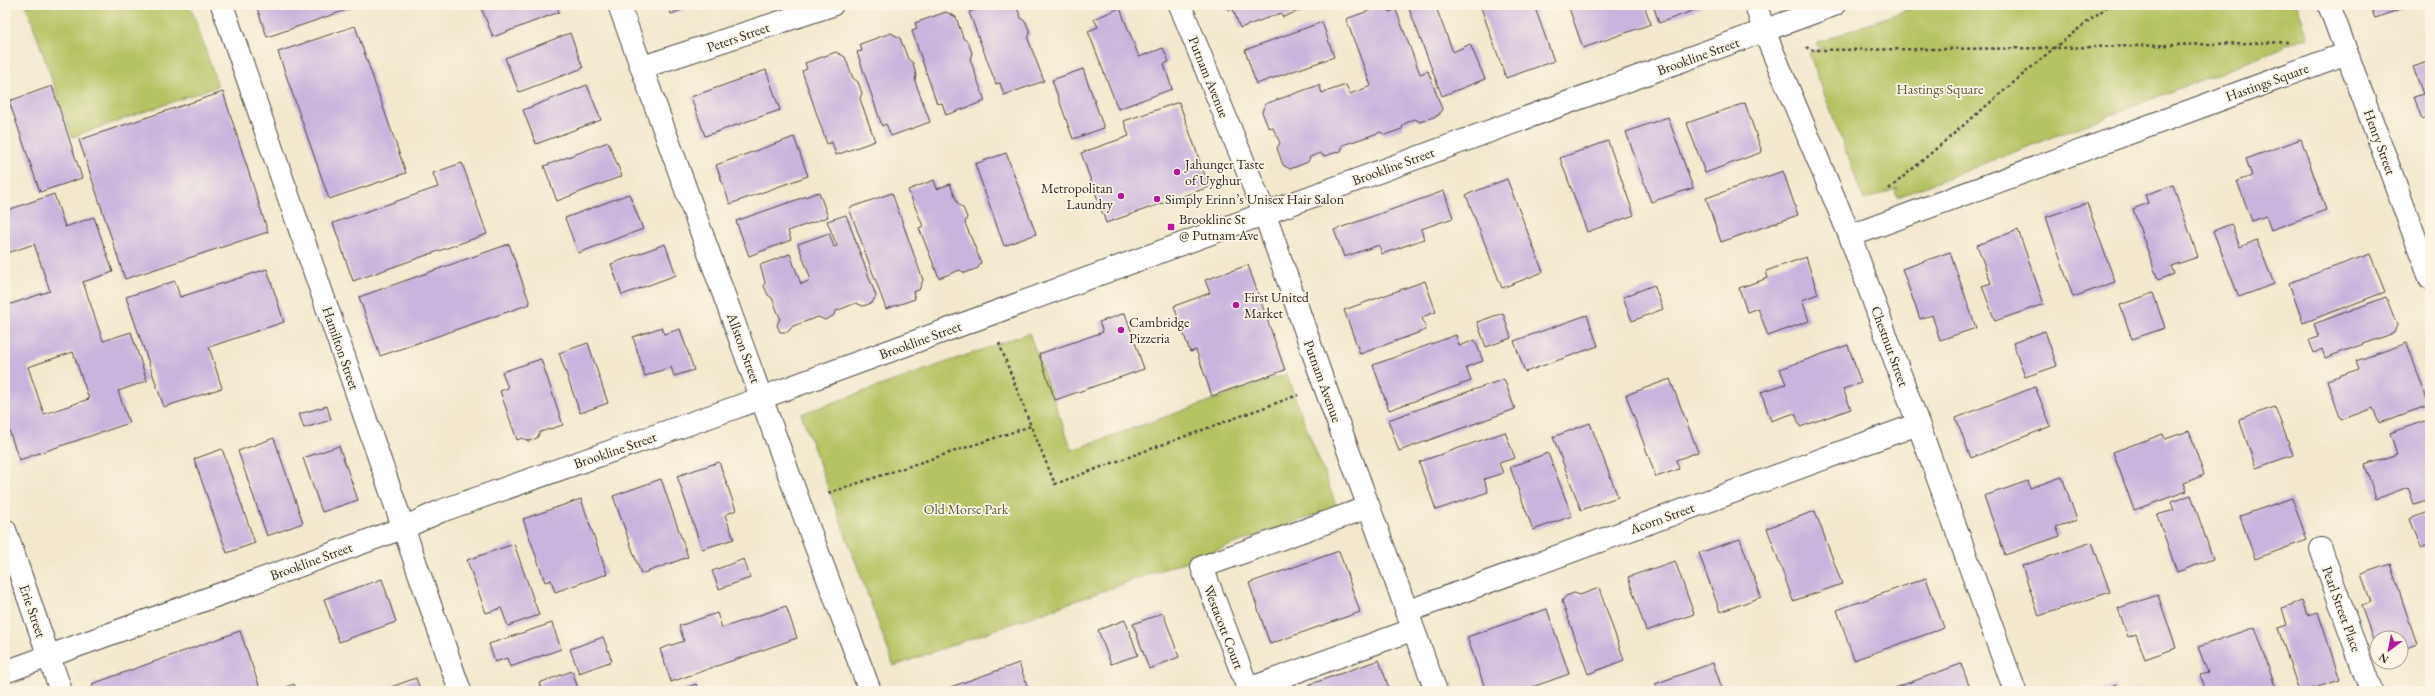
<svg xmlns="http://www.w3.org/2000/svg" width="2435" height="696" viewBox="0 0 2435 696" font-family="'EB Garamond',serif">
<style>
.green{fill:#b6c364;stroke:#707748}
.building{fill:#c9b4dd;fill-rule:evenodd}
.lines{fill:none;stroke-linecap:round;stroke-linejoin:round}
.minor-casing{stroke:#494743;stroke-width:24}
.major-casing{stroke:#494743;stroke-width:24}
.path{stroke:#494743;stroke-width:2.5;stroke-dasharray:3 3;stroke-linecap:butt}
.minor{stroke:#fff;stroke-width:22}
.major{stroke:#fff;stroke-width:22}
.poi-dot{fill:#b5179e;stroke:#fcf5e5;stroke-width:1.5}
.labels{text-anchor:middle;stroke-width:3.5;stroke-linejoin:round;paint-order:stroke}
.street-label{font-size:14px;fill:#2b2b2b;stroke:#fcf5e5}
.park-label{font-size:14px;fill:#55593c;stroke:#fcf5e5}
.poi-label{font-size:14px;fill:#2b2b2b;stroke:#fcf5e5;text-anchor:start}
</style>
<rect width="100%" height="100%" fill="#fcf5e5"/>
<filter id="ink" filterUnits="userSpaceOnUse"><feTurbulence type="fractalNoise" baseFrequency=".025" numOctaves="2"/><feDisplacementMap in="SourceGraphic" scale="8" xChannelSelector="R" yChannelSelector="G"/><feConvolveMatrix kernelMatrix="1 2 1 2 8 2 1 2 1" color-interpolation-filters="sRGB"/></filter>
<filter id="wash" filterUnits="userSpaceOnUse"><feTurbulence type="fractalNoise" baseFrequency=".012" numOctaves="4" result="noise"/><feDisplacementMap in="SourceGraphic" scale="16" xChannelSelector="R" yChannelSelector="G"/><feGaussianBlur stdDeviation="0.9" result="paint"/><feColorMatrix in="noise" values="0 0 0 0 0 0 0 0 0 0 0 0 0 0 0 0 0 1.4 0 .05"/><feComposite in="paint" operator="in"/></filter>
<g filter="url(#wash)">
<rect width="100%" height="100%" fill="#f3e8cd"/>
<!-- green -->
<path class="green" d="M26 5H190L218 86 72 137Z
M1920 5H2297L2308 37 2286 45 2281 49 1898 197 1895 192 1898 188 1864 200 1809 53 1825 47 1817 46 1819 42Z
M1029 333 1072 450 1286 374 1337 507 894 666 801 414Z"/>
<g id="blocks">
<!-- building -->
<path class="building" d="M256 5H361L267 37Z
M480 5H556L559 12 493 37Z
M668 5H695L671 14Z
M973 5H1016L1021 18 1026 22 1030 33 1028 39 1044 81 1004 95 1000 83 996 84 969 12 975 10Z
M1227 5H1314L1283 17 1281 13 1240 28 1233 9 1229 10Z
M1385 5 1390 12 1396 10 1420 74 1428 71 1442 109 1439 115 1420 122 1415 119 1404 124 1402 129 1385 135 1381 132 1343 145 1341 151 1324 156 1320 153 1310 157 1308 162 1290 169 1283 165 1277 148 1280 143 1273 128 1268 127 1262 112 1265 104 1319 85 1322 93 1346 85 1350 94 1371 86 1346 19Z
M1411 5H1435L1453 52 1470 44 1485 79 1442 96 1408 6Z
M1480 5H1534L1554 61 1506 78Z
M1568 5H1644L1651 24 1583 48Z
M1653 5H1702L1703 7 1659 23Z
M2369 5H2412L2375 18Z
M1120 8 1139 57 1163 48 1169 62 1164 64 1172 89 1118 109 1088 31 1098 27 1094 19Z
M946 12 956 17 963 38 968 42 972 53 970 59 985 101 946 115 942 103 937 104 912 31 917 29 915 23Z
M1322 22 1334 57 1256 84 1245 50Z
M355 26 406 173 329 199 278 52Z
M570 33 583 68 519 92 505 58Z
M891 33 900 38 908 59 913 63 916 75 915 81 930 122 891 136 886 124 882 126 857 52 862 51 860 44Z
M836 52 845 57 853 78 858 82 862 93 860 99 875 141 836 155 832 142 827 144 802 71 807 69 805 63Z
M2430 61V116L2422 119 2414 97 2423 94 2413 67Z
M1083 69 1104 128 1073 139 1052 80Z
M766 70 780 110 705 136 691 97Z
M587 85 601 120 536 144 523 110Z
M52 86 82 178 40 192 9 101Z
M223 92 268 232 125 279 79 140Z
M1179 102 1209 187 1106 223 1081 153 1129 136 1124 121Z
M1745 103 1762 152 1705 173 1687 123Z
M1668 117 1693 188 1651 202 1626 132Z
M794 137 808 176 730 204 716 165Z
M2301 139 2326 210 2271 230 2266 216 2252 221 2237 181 2252 176 2246 159Z
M1608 141 1634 215 1587 232 1560 158Z
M608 142 622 176 557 201 544 166Z
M1006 153 1036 234 1004 246 975 164Z
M462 163 487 234 353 281 333 223 438 187 433 173Z
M1783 171 1798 215 1721 242 1706 198Z
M1507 179 1543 272 1502 288 1466 195Z
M934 180 937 189 950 184 958 204 963 208 967 217 965 223 981 262 978 268 965 273 960 270 939 278 919 228 923 226 908 190Z
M2173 185 2198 257 2171 266 2174 274 2158 280 2133 209 2148 203 2145 195Z
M1444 191 1453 218 1421 229 1424 239 1382 254 1379 245 1344 257 1334 230Z
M819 192 828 217 788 231 791 240 749 256 736 221Z
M892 193 923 280 919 290 913 292 915 299 886 309 849 208Z
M54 194 65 227 94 217 113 272 83 282 103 341 131 332 147 381 118 391 129 423 19 460 5 418V306L50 291 34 244 5 254V211ZM73 352 89 399 44 414 28 367Z
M629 194 643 229 578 253 565 218Z
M2087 203 2115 282 2073 297 2046 217Z
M846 215 876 296 872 303 863 306 856 303 836 311 833 316 825 320 818 317 793 326 788 332H780L777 325 780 318 772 298 768 295 764 286 765 282 760 265 790 254 801 284 811 280 798 244 829 233 834 247 837 246 827 221Z
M2231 224 2240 247 2257 240 2274 284 2239 297 2213 231Z
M2018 230 2044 304 1995 321 1982 286 1991 283 1977 245Z
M509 244 530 304 380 356 359 297Z
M665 244 676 275 622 295 611 264Z
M1950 252 1976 328 1940 340 1932 315 1920 319 1902 269Z
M2370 254 2385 292 2303 323 2289 283Z
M1806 257 1818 294 1802 300 1809 321 1768 336 1758 308 1747 312 1739 288 1768 278 1766 271Z
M1248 265 1285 370 1212 396 1196 350 1190 352 1174 306 1210 293 1205 280Z
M267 269 284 322 209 347 222 388 164 407 126 297 175 281 180 297Z
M1425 281 1436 312 1422 317 1426 330 1360 354 1344 310Z
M1654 285 1663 309 1632 321 1623 297Z
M2153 293 2165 328 2132 339 2120 305Z
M2386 297 2397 325 2394 333 2325 358 2322 349 2314 353 2309 340 2318 337 2314 324Z
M1125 313 1144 369 1055 400 1039 354 1103 332 1099 322Z
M1503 313 1511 338 1486 347 1477 322Z
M1587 315 1598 346 1525 372 1514 341Z
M662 327 664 334 680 329 694 370 674 376 671 367 645 376 633 337Z
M2045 331 2057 366 2025 377 2013 343Z
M1456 335 1459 346 1475 340 1483 361 1466 367 1471 381 1389 410 1373 365Z
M588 343 608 403 580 413 559 353Z
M2407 343 2429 405 2379 423 2373 408 2341 420 2327 380 2359 369 2356 361Z
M1848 345 1861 383 1843 389 1851 409 1800 427 1795 413 1771 421 1761 392 1786 384 1780 369Z
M541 359 563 425 540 432 537 438 529 441 522 438 517 440 500 391 508 388 502 372Z
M1504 379 1515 409 1399 451 1388 420Z
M1670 379 1698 452 1676 460 1679 469 1656 477 1626 395Z
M2035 387 2051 426 1971 458 1956 418Z
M327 406 331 420 304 428 299 414Z
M2275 407 2293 455 2256 468 2239 419Z
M2430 419V499L2414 504 2408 487 2376 499 2365 465 2397 454 2390 433Z
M1590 423 1618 497 1581 510 1553 437Z
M2189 431 2204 475 2184 483 2187 491 2134 510 2113 452 2163 434 2165 439Z
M1505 432 1515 458 1499 463 1503 473 1484 479 1488 492 1436 510 1419 462Z
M274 438 303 523 267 536 238 451Z
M339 446 358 500 322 512 303 458Z
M222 449 255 543 227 553 194 459Z
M1548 453 1572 516 1533 530 1510 467Z
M719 462 736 510 725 515 734 539 702 549 677 476Z
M2062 477 2077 520 2056 527 2060 536 2005 555 1984 496 2028 481 2030 488Z
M661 479 688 557 641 574 613 496Z
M2191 495 2213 559 2177 572 2157 515 2174 510 2171 502Z
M2292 498 2307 540 2255 559 2240 516Z
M581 499 607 574 555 592 551 580 545 582 523 519Z
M1815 511 1842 584 1793 601 1767 528Z
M2430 511V544L2421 548 2410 519Z
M1740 539 1761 597 1720 612 1699 553Z
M2092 542 2110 592 2039 616 2022 566Z
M514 544 539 615 508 626 501 608 486 613 467 560Z
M1339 551 1360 612 1270 644 1249 583Z
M744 559 750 578 719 589 712 571Z
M1675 561 1694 614 1646 631 1628 577Z
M2390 564 2417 644 2401 650V638H2377V650L2361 606 2371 602 2361 574Z
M1926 578 1944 628 1854 660 1837 610Z
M382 579 396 622 339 642 324 599Z
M1599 588 1624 660 1588 674 1562 601 1566 596 1574 593 1580 595Z
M2158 595 2176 648 2145 659 2136 634 2128 637 2118 608Z
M2302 601 2307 615 2318 612 2340 680 2305 691H2299L2278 628 2287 625 2282 608Z
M786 606 797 638 671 682 660 649 684 641 679 626 717 613 722 628Z
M1547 609 1569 674 1521 691H1486L1467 637Z
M1163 613 1179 657 1149 669 1133 624Z
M1125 620 1138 655 1111 664 1098 630Z
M552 623 561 649 510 667 507 658 495 662 489 644Z
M2255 627 2277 691H2206L2200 675 2208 673 2198 647Z
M240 631 261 691H236L234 687 224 691H94L92 684Z
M603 637 612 661 579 673 570 649Z
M1379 660 1390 691H1310L1308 685Z
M1019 663 1029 691H939Z
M1713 663 1723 691H1658L1655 684Z
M1961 664 1971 691H1886Z
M572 671 579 691H542L539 683Z
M416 678 421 691H380Z
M294 684 296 691H277Z
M696 684 699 691H677Z
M2116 685 2118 691H2100Z
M814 686 816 691H799Z
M2141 687 2142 691H2130Z"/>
</g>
</g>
<g filter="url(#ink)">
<use href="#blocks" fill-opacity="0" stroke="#494743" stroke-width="1"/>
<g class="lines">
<!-- minor casing -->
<g class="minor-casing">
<path id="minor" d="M222 5 460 691
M619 5 799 502 870 691
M1756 5 1764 31 1850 236 2015 691
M2329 5 2430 278
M643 67 832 5
M1850 236 2347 53
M1369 507 1202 567 1248 689 1412 630
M2321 549 2371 691
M1406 612 1918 424
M49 657 61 691"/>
</g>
<!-- major casing -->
<g class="major-casing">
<path id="major" d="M1180 5 1264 212 1325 387 1436 691
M5 530 49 657
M5 672 403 528 441 511 734 408 1834 5"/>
</g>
<!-- path -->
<path class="path" d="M1806 47 1811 50 2054 48 2288 42
M1889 189 2054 48 2109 5
M999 343 1031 426
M828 493 1031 426 1055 484 1298 395"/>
<!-- minor -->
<use href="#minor" class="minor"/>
<!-- major -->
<use href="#major" class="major"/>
</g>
</g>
<!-- markers -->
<g class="poi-dot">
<circle cx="1177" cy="172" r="4"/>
<circle cx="1121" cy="196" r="4"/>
<circle cx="1157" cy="199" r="4"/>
<rect x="1167" y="223" width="8" height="8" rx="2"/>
<circle cx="1236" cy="305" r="4"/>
<circle cx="1121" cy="330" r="4"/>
</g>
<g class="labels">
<!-- street labels -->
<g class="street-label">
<text transform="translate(738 37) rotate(-19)" y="5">Peters Street</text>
<text transform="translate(1698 56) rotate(-20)" y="5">Brookline Street</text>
<text transform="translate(1209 77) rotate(68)" y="5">Putnam Avenue</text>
<text transform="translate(2267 82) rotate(-20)" y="5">Hastings Square</text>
<text transform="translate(2380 142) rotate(70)" y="5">Henry Street</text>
<text transform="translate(1393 166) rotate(-20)" y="5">Brookline Street</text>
<text transform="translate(920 340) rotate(-20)" y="5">Brookline Street</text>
<text transform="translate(1890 346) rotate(70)" y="5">Chestnut Street</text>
<text transform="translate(341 348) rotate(71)" y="5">Hamilton Street</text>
<text transform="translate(744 348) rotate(70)" y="5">Allston Street</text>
<text transform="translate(1323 381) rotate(70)" y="5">Putnam Avenue</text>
<text transform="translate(615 450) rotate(-19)" y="5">Brookline Street</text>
<text transform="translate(1662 518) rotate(-20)" y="5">Acorn Street</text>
<text transform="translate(311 561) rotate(-20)" y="5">Brookline Street</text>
<text transform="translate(2342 609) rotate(70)" y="5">Pearl Street Place</text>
<text transform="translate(33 611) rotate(71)" y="5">Erie Street</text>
<text transform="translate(1224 627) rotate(69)" y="5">Westacott Court</text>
</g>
<!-- park labels -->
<g class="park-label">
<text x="1940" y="94">Hastings Square</text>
<text x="966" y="514">Old Morse Park</text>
</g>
<!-- poi labels -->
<g class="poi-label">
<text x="1185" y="169">Jahunger Taste<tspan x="1185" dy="16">of Uyghur</tspan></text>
<text x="1113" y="193" text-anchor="end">Metropolitan<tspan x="1113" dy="16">Laundry</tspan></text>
<text x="1165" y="204">Simply Erinn’s Unisex Hair Salon</text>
<text x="1179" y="224">Brookline St<tspan x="1179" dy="16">@ Putnam Ave</tspan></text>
<text x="1244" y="302">First United<tspan x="1244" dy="16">Market</tspan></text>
<text x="1129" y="327">Cambridge<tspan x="1129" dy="16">Pizzeria</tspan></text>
</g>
</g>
<!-- margin -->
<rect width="2435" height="696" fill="none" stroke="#fcf5e5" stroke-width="20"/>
<!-- north arrow -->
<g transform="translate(2389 650) rotate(212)"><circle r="19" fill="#fcf5e5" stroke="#a8a49b"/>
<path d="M0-3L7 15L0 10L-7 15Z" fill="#b5179e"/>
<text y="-6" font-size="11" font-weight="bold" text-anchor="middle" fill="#2b2b2b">N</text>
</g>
</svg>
